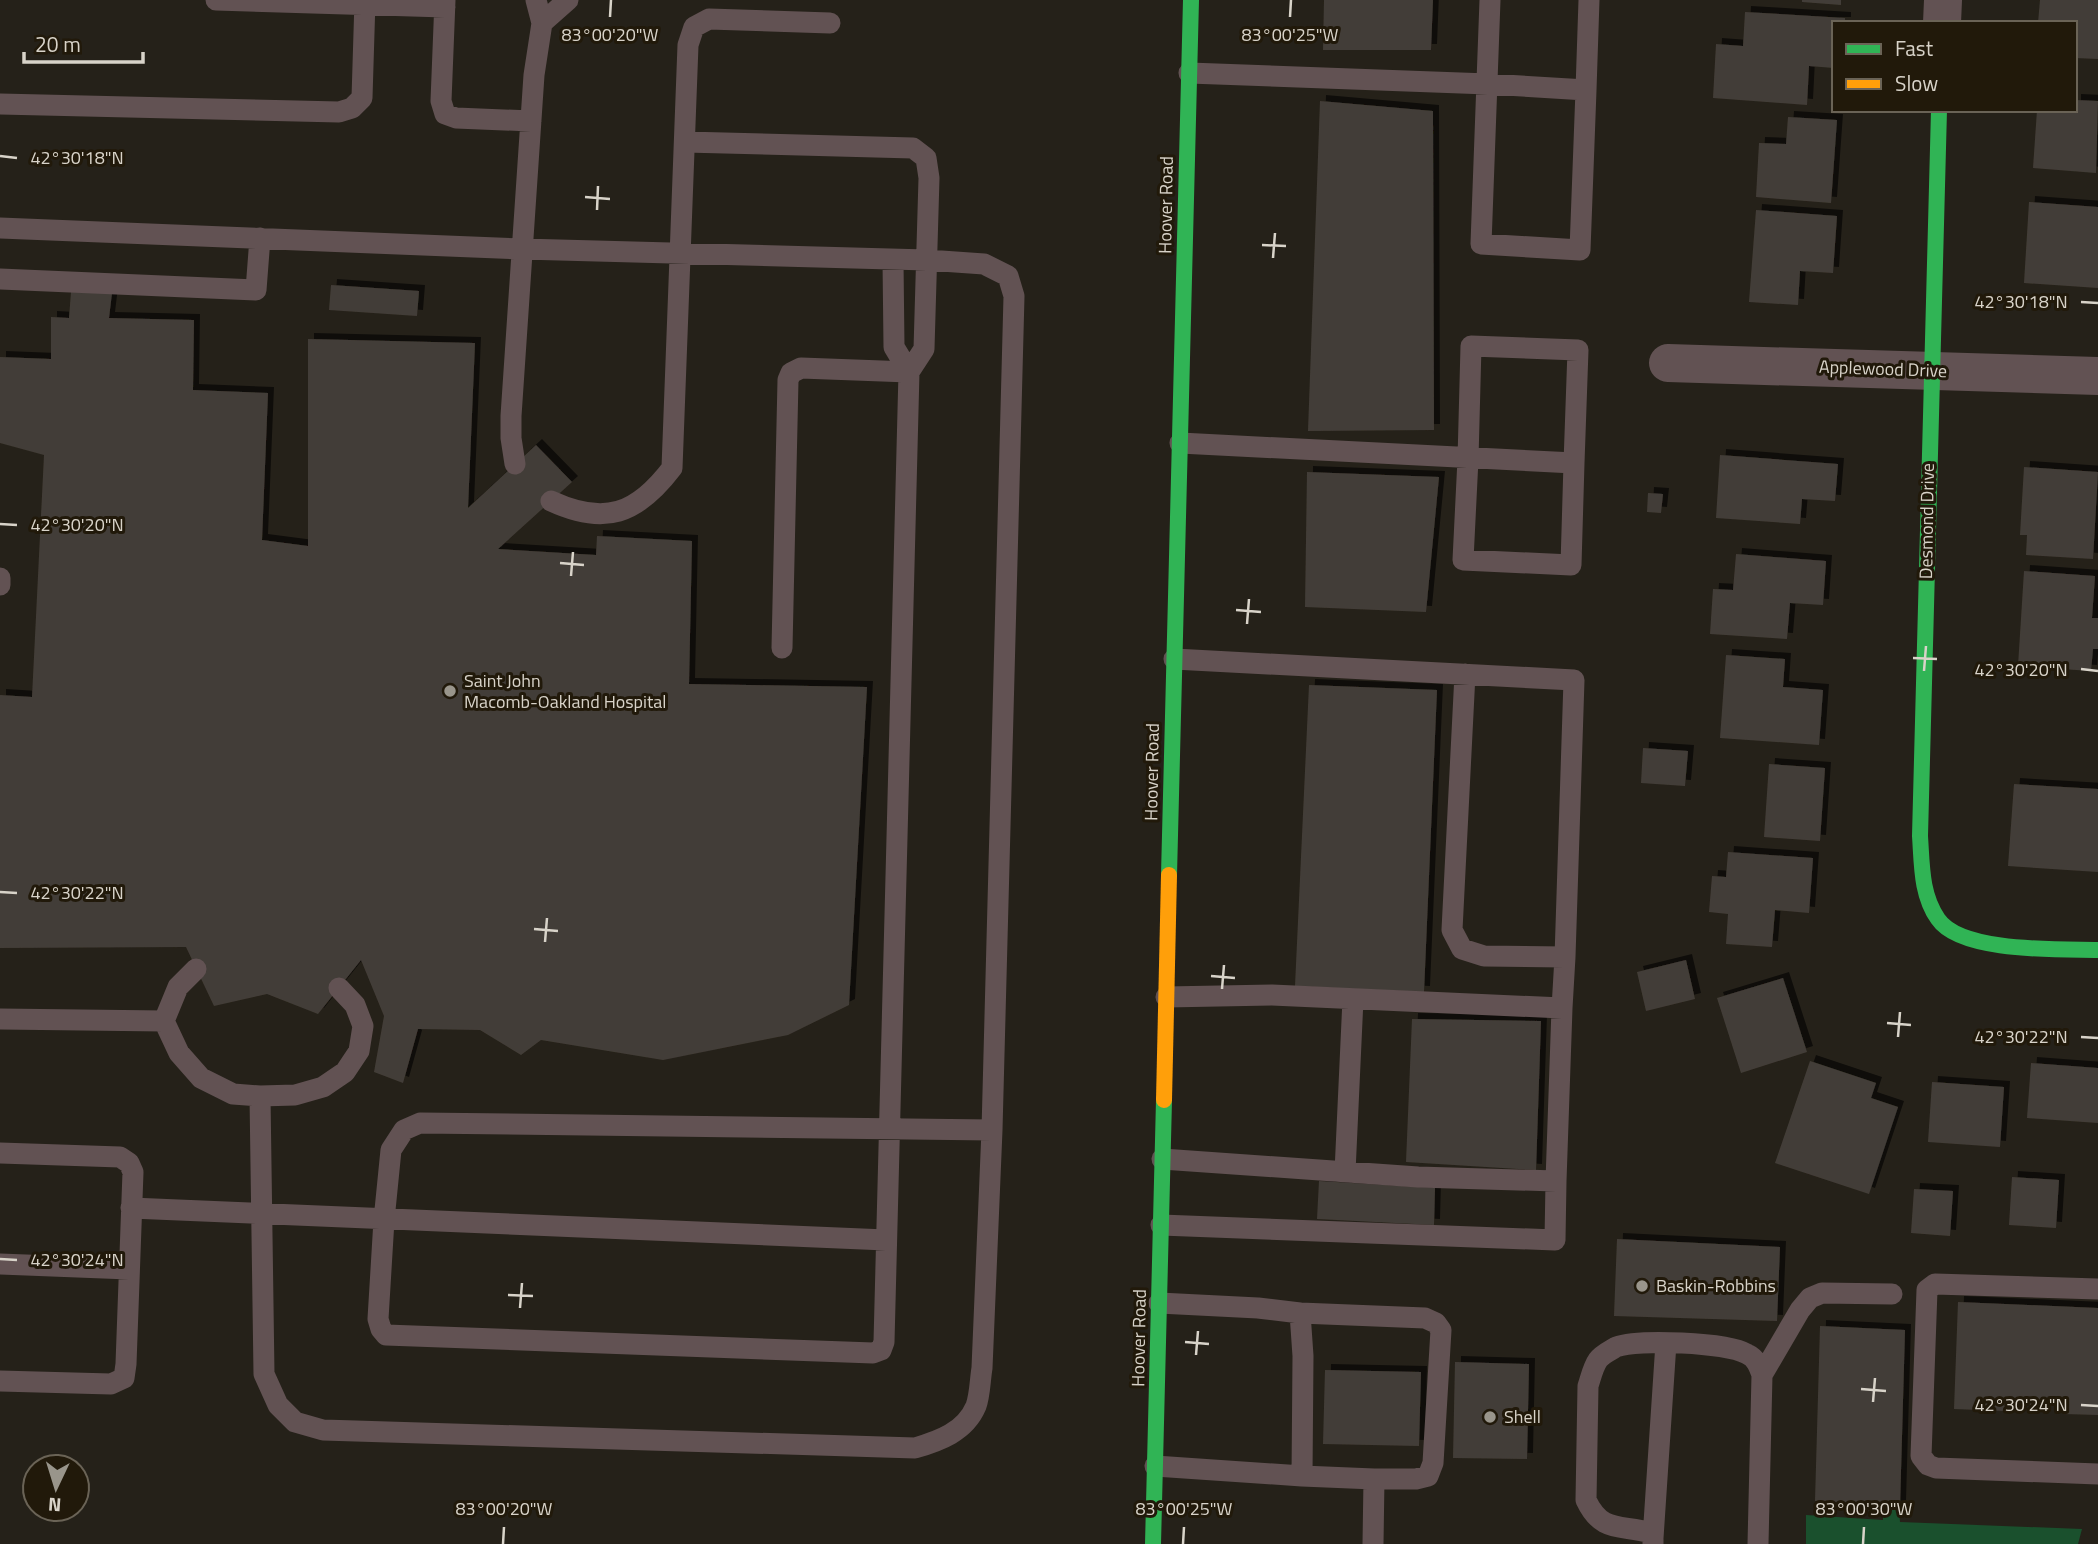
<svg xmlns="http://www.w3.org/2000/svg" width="2098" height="1544" viewBox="0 0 2098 1544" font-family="'Titillium Web',sans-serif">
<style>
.green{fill:#1a502d}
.building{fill:#433d37;filter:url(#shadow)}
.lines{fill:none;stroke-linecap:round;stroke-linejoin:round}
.lane{stroke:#625253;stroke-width:21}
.street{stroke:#625253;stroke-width:38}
.fast{stroke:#30b455;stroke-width:16}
.slow{stroke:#ff9f0a;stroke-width:16}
.ticks{fill:none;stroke:#d8d3c9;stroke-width:2.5}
.poi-dot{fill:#99958b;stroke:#21190a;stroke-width:2.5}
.labels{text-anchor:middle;stroke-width:6;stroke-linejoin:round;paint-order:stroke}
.street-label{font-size:18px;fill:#d8d3c9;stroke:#21190a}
.poi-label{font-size:18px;fill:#d8d3c9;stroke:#21190a;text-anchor:start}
.ticks-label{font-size:18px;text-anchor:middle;fill:#d8d3c9;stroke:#21190a;stroke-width:6;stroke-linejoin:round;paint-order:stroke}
</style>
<defs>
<filter id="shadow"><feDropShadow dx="6" dy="-6" stdDeviation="0" flood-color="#0009"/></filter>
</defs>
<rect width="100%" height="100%" fill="#252119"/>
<!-- green -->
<path class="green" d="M1883 1509 1899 1510 1900 1522 2082 1529 2078 1544H1806V1515L1883 1520Z"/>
<!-- building -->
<path class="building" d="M1324 0H1433L1431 50H1323Z
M1802 0H1841V5L1802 2Z
M2040 0H2098V59L2075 58V23H2038Z
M1745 12 1845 18V23H1834V68L1809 66 1807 105 1713 98 1716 44 1743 46Z
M2075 100 2098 101 2096 173 2033 168 2037 110H2075Z
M1320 101 1433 111 1434 430 1308 431Z
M1788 117 1837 120 1831 203 1756 197 1759 143 1786 144Z
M2029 202 2098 207V288L2024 283Z
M1756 210 1837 216 1833 273 1800 271 1798 305 1749 302Z
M331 285 419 291 417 316 329 310Z
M71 292 112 293 109 318 194 320 193 390 268 393 262 540 308 546V339L475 343 468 508 536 445 572 482 498 549 596 555 597 536 692 541 689 684 867 687 849 1005 788 1035 663 1060 541 1040 521 1055 480 1030 418 1029 403 1083 374 1072 384 1016 361 960 318 1014 267 994 214 1006 186 947 0 948V695L32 697 44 455 0 443V357L51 359V317L69 318Z
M1720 455 1838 464 1835 501 1802 499 1800 524 1716 518Z
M2024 467 2098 472 2093 559 2026 555 2027 535H2020Z
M1307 472 1439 477 1426 612 1305 607Z
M1648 493 1663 494 1661 513 1647 512Z
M1736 554 1826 561 1823 605 1790 603 1787 639 1710 634 1713 589 1733 590Z
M2024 571 2095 576 2092 618H2098V649H2093L2091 671 2018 666Z
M1726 655 1785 659 1783 687 1823 690 1819 745 1720 738Z
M1309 685 1437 690 1424 992 1295 986Z
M1643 748 1688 751 1685 786 1641 783Z
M1769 764 1825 768 1820 841 1764 837Z
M2014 784 2098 789V872L2008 866Z
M1728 852 1813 858 1809 913 1775 910 1772 947 1726 944 1728 914 1709 912 1712 876 1726 877Z
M1686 960 1695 999 1646 1011 1637 972Z
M1783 978 1807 1052 1741 1073 1717 998Z
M1412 1019 1541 1021 1536 1170 1406 1162Z
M1810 1061 1876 1083 1871 1098 1898 1107 1869 1194 1775 1163Z
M2031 1063 2098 1068V1123L2027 1118Z
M1932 1082 2004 1087 2000 1147 1928 1142Z
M2012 1177 2059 1180 2056 1228 2009 1225Z
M1319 1181 1435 1188 1434 1225 1317 1219Z
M1914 1189 1953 1191 1950 1236 1911 1233Z
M1617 1239 1780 1247 1777 1321 1614 1316Z
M1958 1302 2098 1308V1415L2064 1414V1406L2007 1404 2006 1411 1954 1409Z
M1820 1326 1905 1330 1900 1507 1815 1501Z
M1455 1362 1529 1364 1527 1459 1453 1458Z
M1325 1370 1421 1372 1419 1446 1323 1444Z"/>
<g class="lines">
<!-- lane -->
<path class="lane" d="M216 0 445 7
M445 0 441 101 445 114 456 118 531 121
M542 23 568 0
M1189 73 1488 84 1586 90 1580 250 1481 244 1490 0
M1586 90 1589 0
M0 104 339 112 352 108 362 98 365 0
M685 142 913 148 926 158 929 178 924 349 909 372 894 347 893 261
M0 228 522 249 927 260 984 264 1008 276 1014 296 992 1130 982 1368C980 1380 980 1395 976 1406 965 1432 939 1441 915 1448L323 1430 295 1422 278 1405 264 1374 260 1096 233 1094 201 1078 179 1053 164 1021 0 1019
M0 279 256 290 260 238
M1180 443 1574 463 1571 565 1463 560 1468 459 1471 346 1578 350 1574 463
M515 464 511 438V416L534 75 542 23 536 0
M551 501C605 526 637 514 672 468L688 45 694 27 709 19 830 23
M0 578V585
M782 648 788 380 791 373 801 368 909 372 884 1342 881 1350 873 1353 386 1335 381 1329 378 1319 384 1220 391 1150 404 1130 420 1123 992 1130
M1174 659 1574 680 1565 957 1484 956 1462 949 1452 930 1465 674
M1166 997 1272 995 1562 1008 1565 957
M164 1021 178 987 196 969
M260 1096 295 1095 323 1087 345 1072 359 1051 363 1026 355 1005 339 988
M0 1153 120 1157 129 1163 133 1172 126 1364 124 1378 111 1384 0 1381
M1162 1159 1418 1177 1556 1181 1562 1008
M1345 1172 1353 999
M131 1208 886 1240
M1161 1225 1555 1240 1556 1181
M0 1264 129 1269
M2098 1289 1935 1284 1927 1290 1921 1456 1928 1465 1936 1468 2098 1474
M1300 1313 1425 1318 1436 1323 1441 1330 1433 1463 1428 1476 1416 1479H1374L1373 1544
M1762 1375 1800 1310 1810 1298 1822 1293 1892 1294
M1155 1466 1302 1476 1303 1356 1300 1313 1258 1308 1159 1303
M1302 1476 1374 1479
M1653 1538 1666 1343
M1653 1544V1538L1651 1533C1621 1524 1602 1534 1586 1500L1588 1386C1591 1377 1593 1367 1598 1360 1601 1355 1611 1350 1616 1347 1638 1339 1726 1342 1747 1354 1756 1358 1759 1366 1762 1375L1758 1544"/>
<!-- street -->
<path class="street" d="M1942 23 1943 0
M1668 363 2098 376"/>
<!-- fast -->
<path class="fast" d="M1939 110 1920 836C1922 865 1921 895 1938 919 1961 953 2060 949 2098 950
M1169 875 1191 0
M1153 1544 1164 1100"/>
<!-- slow -->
<path class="slow" d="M1164 1100 1169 875"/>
</g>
<!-- ticks -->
<path class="ticks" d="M610 17 611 0M1290 17 1291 0M0 156 17 158M585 197 610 199M597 210 598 186M1262 245 1286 246M1273 258 1275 233M2081 302 2098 303M0 524 17 525M560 563 584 565M571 576 573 552M1236 610 1261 612M1247 624 1249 599M1913 658 1937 659M2081 669 2098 671M1924 671 1926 646M0 892 17 893M534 929 558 931M545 942 547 918M1211 976 1235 978M1222 989 1224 965M1887 1023 1911 1025M1898 1037 1900 1012M2081 1037 2098 1038M0 1259 17 1260M508 1295 533 1296M520 1308 522 1283M1185 1342 1209 1344M1196 1355 1198 1331M1861 1389 1886 1391M1873 1402 1875 1378M2081 1405 2098 1406M503 1544 504 1527M1183 1544 1184 1527M1863 1544 1864 1527"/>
<!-- markers -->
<g class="poi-dot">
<circle cx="450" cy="691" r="7"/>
<circle cx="1642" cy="1286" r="7"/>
<circle cx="1490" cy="1417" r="7"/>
</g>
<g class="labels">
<!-- street labels -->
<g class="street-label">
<text transform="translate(1166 205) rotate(-89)" y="6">Hoover Road</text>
<text transform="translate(1883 369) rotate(2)" y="6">Applewood Drive</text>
<text transform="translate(1927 521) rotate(-89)" y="6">Desmond Drive</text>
<text transform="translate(1152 772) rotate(-89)" y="6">Hoover Road</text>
<text transform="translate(1139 1338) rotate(-89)" y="6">Hoover Road</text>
</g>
<!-- poi labels -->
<g class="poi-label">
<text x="464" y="687">Saint John<tspan x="464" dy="21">Macomb-Oakland Hospital</tspan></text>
<text x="1656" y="1292">Baskin-Robbins</text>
<text x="1504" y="1423">Shell</text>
</g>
</g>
<g class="ticks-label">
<text x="610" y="41">83°00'20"W</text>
<text x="1290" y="41">83°00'25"W</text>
<text x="77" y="164">42°30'18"N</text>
<text x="2021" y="308">42°30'18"N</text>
<text x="77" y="531">42°30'20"N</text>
<text x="2021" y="676">42°30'20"N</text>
<text x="77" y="899">42°30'22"N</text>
<text x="2021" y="1043">42°30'22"N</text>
<text x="77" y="1266">42°30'24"N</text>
<text x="2021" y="1411">42°30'24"N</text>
<text x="504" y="1515">83°00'20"W</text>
<text x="1184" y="1515">83°00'25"W</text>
<text x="1864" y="1515">83°00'30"W</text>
</g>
<!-- legend -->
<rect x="1832" y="21" width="245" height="91" fill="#21190a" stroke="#6a6356" stroke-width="2"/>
<rect x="1846" y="44" width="35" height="10" fill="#30b455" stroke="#6a6356" stroke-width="2"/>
<text x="1895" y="56" font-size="21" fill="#d8d3c9">Fast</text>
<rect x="1846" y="79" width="35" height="10" fill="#ff9f0a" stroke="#6a6356" stroke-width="2"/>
<text x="1895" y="91" font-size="21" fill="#d8d3c9">Slow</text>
<!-- north arrow -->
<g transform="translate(56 1488) rotate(184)"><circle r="33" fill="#21190a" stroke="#6a6356" stroke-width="2"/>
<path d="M0-5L12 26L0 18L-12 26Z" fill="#99958b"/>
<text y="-10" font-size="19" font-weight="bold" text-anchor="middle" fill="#d8d3c9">N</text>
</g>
<!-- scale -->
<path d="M24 52v10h119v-10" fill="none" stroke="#d8d3c9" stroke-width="3.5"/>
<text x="35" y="52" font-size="21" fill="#d8d3c9" stroke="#21190a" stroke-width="5" paint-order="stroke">20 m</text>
</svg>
